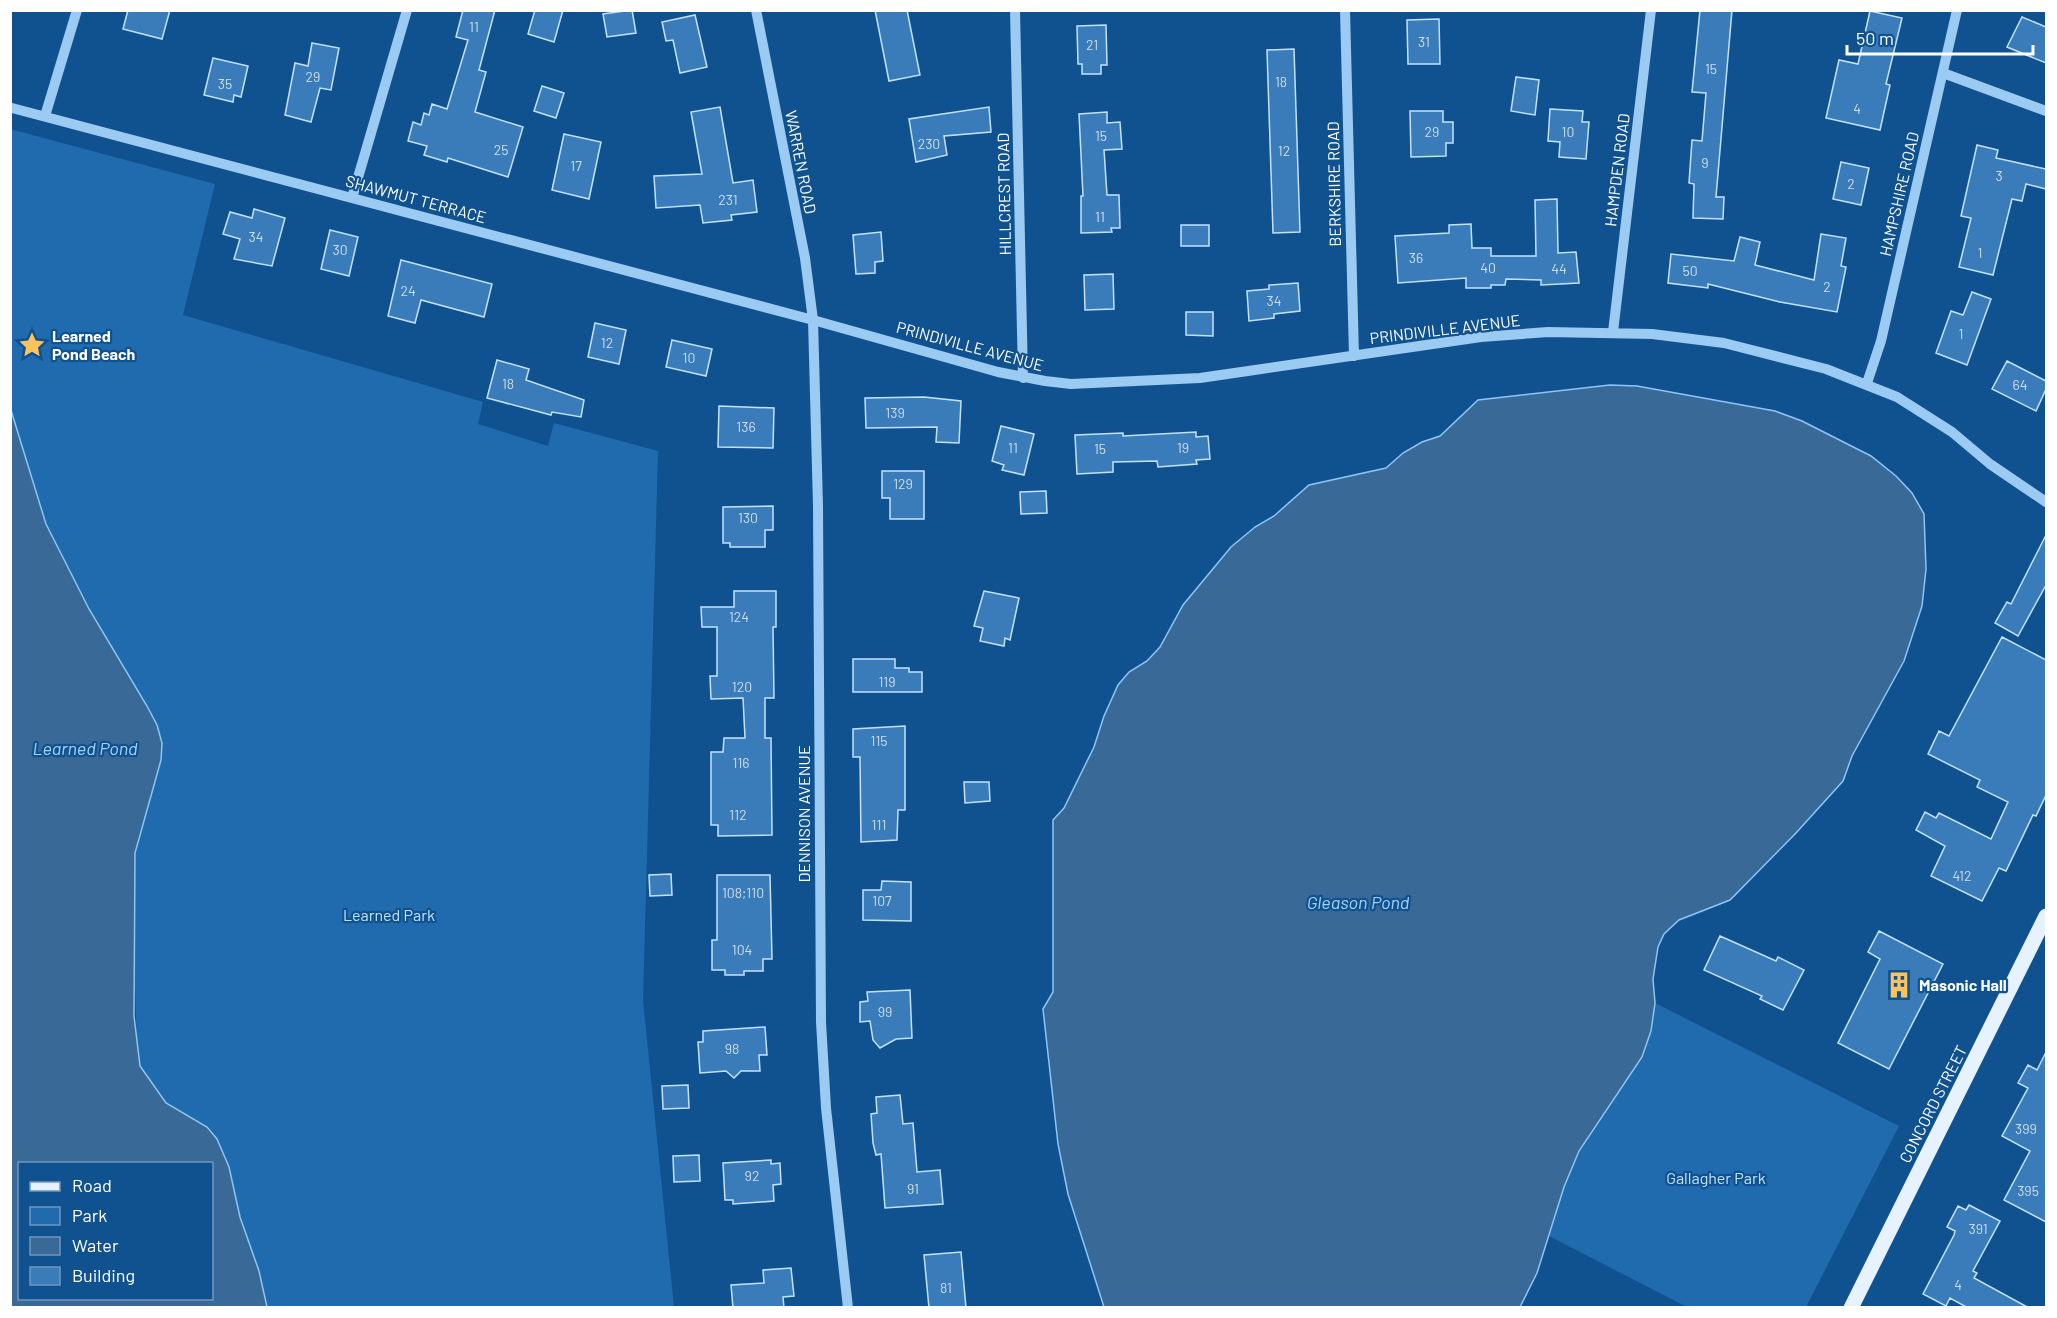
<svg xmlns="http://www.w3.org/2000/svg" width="2057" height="1318" viewBox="0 0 2057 1318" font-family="Barlow,sans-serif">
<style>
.green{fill:#1f6bae}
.water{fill:#396997;stroke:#8cc6f6;stroke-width:1.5;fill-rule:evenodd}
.building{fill:#397cb9;stroke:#c2e2fd;stroke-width:1.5}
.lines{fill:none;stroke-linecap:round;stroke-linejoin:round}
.minor{stroke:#9bcaf3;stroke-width:10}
.major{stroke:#e7f2ff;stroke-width:15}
.labels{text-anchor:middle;stroke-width:4.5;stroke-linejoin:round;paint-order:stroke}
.number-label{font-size:14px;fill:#cedeee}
.street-label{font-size:16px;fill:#fff;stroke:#105290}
.poi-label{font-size:16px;font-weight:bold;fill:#fff;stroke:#105290;text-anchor:start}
.park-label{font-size:16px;fill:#c2e2fd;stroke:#105290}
.water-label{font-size:18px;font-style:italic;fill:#a7d3fa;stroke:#105290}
</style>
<rect width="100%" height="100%" fill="#105290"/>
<!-- green -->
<path class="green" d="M10 129 215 184 183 315 483 402 478 424 548 446 554 423 658 451 643 1000 674 1307H267L240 1217 197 1121 185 1116 166 1103 140 1066 137 1050 133 912 135 853 161 760 147 706 89 609 46 524 11 412Z
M1655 1003 1899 1126 1806 1307H1687L1549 1236C1558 1207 1566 1176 1581 1149 1612 1095 1646 1069 1655 1003Z"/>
<!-- water -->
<path class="water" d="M1610 385 1637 386 1775 411 1802 421 1871 456 1896 476 1912 493 1924 514 1926 569 1922 606 1904 661 1852 756 1843 781 1796 833 1730 900 1679 920 1664 934 1658 947 1653 979 1655 1003 1651 1031 1642 1057 1579 1151 1564 1187 1537 1273 1520 1307H1104L1068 1194 1058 1144 1043 1009 1053 992V820L1064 808 1094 747 1104 716 1118 685 1129 672 1147 661 1160 647 1183 605 1231 547 1255 527 1274 516 1309 485 1386 468 1403 453 1422 442 1440 436 1478 400Z
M10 407 46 524 89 609 147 706 157 725 162 743 161 760 135 853 134 1016 140 1066 166 1103 207 1127 217 1139 229 1167 240 1217 259 1271 267 1307H11ZM20 1164H212V1298H20Z"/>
<!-- building -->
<path class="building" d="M128 10H170L162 39 123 29Z
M463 10H495L479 70 486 72 475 112 523 127 508 177 448 158 447 162 424 155 427 146 408 141 413 122 421 125 424 113 429 115 432 104 447 109 468 40 456 37Z
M535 10H563L554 42 528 34Z
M632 10 636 33 607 37 603 14Z
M875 10H907L920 75 889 81Z
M1700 10H1732L1716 197H1724L1723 219 1693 218 1694 184 1689 183 1692 140 1702 141 1706 93 1692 92Z
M1870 11 1902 18 1886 84 1890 85 1880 130 1826 118 1839 60 1858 64Z
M695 15 707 67 680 73 673 40 666 41 662 22Z
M2022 17 2046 27V63L2007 47Z
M1439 19 1440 64H1408L1407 20Z
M1106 25 1107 65H1101V74H1082V64H1078L1077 26Z
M312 43 339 48 331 90 320 88 311 122 285 115 295 63 308 66Z
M1294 49 1300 232 1273 233 1267 50Z
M213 58 248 66 241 97 234 95 233 102 204 95Z
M1516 77 1539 80 1535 115 1511 111Z
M542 86 564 93 556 118 534 111Z
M720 107 733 183 753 180 757 212 731 215 732 220 703 223 700 205 656 208 654 176 702 174 691 112Z
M989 107 991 132 944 136 947 155 916 162 909 119Z
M1550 109 1583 111 1582 122H1589L1586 159 1559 157 1560 142 1548 141Z
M1410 111H1443V122H1453V143H1446V156L1411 157Z
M1107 112V123L1120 122 1122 149 1104 150 1107 195H1119L1120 228H1111L1112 232 1081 233V196H1083L1079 114Z
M564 134 601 142 589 199 552 190Z
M1977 145 1998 150 1996 158 2046 169V189L2026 184 2022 201 2012 199 1993 275 1959 267 1971 218 1961 216Z
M1841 162 1869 168 1861 205 1833 199Z
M1557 199 1558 253 1576 252 1579 283 1541 285V280L1506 279 1505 285H1491V288H1466V278L1398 283 1395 236 1449 233V225L1471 224 1472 248H1491V256H1536L1535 200Z
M254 209 285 218 272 266 234 259 240 239 223 234 230 212 252 218Z
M1181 225H1209V246H1181Z
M330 230 358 237 349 276 321 269Z
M881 232 883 261 875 262V273L856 274 853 235Z
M1821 234 1846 238 1841 266 1846 267 1837 312 1780 302 1708 284V288L1668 283 1671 254 1734 261 1740 237 1760 242 1755 265 1814 280Z
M401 260 492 284 484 317 421 300 415 323 388 316Z
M1113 274 1114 309 1085 310 1084 275Z
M1298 283 1300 311 1274 314V318L1249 321 1247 291 1269 289V285Z
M1972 292 1991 299 1967 365 1936 353 1951 311 1963 315Z
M1186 312H1213V336L1186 335Z
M595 323 626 330 619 364 588 357Z
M672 340 712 349 706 376 666 367Z
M497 360 529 369 526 380 584 400 581 417 552 412 551 415 487 398Z
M2007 361 2046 381V389L2036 411 1992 389Z
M924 397 961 401 959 443 936 442 937 427 866 428 865 398Z
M719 406 774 408 773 448 718 447Z
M1001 426 1034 434 1024 475 1002 470 1004 465 992 461Z
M1196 432V437L1208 436 1210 459 1196 460 1197 464 1158 467 1157 461 1113 462V472L1077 474 1075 435 1123 433V436Z
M882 471H924V519H890V498H882Z
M1046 491 1047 513 1021 514 1020 492Z
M773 506V530H765V547H730V543H723V507Z
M2046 535V585L2018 636 1995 623 2007 602 2011 604Z
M734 591H776V627H773L774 698H765V738H771L772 835 718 836V825H711V752H723L724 738H745L743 698 711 699 710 676H717V627H702L701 607H734Z
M984 591 1019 598 1010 640 1005 638 1004 646 980 641 983 628 974 626Z
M2002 637 2046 660V795L2036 816 2033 815 2006 871 1999 868 1982 901 1931 876 1945 846 1916 830 1925 812 1936 818 1939 813 1991 839 2008 802 1977 787 1980 780 1928 754 1939 731 1949 736Z
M853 659H895V668H909V672H922V692H853Z
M905 726V810H898L897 840 861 842 860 757H853V729Z
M964 782H989L990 801 965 803Z
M671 874 672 895 650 896 649 875Z
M717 875H770L772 959H763V971H744V975H725V970H712V940H717Z
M882 881 911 882V921L863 920V890H881Z
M1879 931 1943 964 1889 1069 1838 1043 1880 959 1868 952Z
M1720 936 1776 961 1778 957 1804 970 1783 1010 1760 999 1762 996 1704 970Z
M910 990 912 1038 896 1039 880 1048 873 1040 870 1021 860 1022V1002L868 1001 867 992Z
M765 1027 767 1055H759L760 1071H741L734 1078 726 1071 700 1073 698 1042H703V1031Z
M2046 1052V1222L2004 1200 2030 1151 2002 1136 2028 1088 2018 1083 2028 1065 2037 1070Z
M688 1085 689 1108 663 1109 662 1086Z
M900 1095 903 1124 913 1123 917 1172 940 1170 943 1204 885 1208 881 1154 876 1155 873 1143 871 1114 877 1113 876 1097Z
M699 1155 700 1181 674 1182 673 1156Z
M771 1160V1164L780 1163 781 1184 773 1185 774 1201 733 1204V1200H725L723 1163Z
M1969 1205 2000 1221 1973 1271 1977 1273 1974 1278 2029 1308H1968L1950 1298 1946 1306 1923 1294 1954 1235 1955 1231 1947 1227 1958 1206 1966 1210Z
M961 1252 966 1308H929L924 1255Z
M791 1268 794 1296 783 1297 784 1308H733L731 1285 764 1283 763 1270Z"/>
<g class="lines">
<!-- minor -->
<path class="minor" d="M756 10 805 258 813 320 818 506 821 1022 826 1108 848 1308
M1015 10 1023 378
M1345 10 1354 356
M1943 73 2046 111
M12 108 813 320 998 372 1045 381 1071 384 1200 378 1481 337 1548 332 1652 334 1724 343 1826 369 1897 397 1952 432 1990 464 2046 502
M45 116 77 10
M352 198 407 10
M1613 332 1651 10
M1867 383 1881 341 1957 10"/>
<!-- major -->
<path class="major" d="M1851 1308 2046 916"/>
</g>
<!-- icons -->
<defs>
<g id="sight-bare" transform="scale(2.07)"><path d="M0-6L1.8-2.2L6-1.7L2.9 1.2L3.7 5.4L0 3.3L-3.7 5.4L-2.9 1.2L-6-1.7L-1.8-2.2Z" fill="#ffc35d" stroke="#105290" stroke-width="2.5" paint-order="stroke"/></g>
<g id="building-bare" transform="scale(2.07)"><path d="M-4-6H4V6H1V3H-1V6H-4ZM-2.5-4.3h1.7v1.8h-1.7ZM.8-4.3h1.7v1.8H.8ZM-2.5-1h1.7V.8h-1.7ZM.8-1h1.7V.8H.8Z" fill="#ffc35d" stroke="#105290" stroke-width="2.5" paint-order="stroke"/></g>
</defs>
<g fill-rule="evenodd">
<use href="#sight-bare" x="32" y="345"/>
<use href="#building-bare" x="1899" y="985"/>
</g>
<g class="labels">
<!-- number labels -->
<g class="number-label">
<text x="474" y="32">11</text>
<text x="1424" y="47">31</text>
<text x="1092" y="50">21</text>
<text x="1711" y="74">15</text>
<text x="313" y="82">29</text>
<text x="1281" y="87">18</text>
<text x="225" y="89">35</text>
<text x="1857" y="114">4</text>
<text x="1432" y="137">29</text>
<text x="1568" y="137">10</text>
<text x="1101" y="141">15</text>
<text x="929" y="149">230</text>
<text x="501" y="155">25</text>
<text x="1284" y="156">12</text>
<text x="1705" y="168">9</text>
<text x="576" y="171">17</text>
<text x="1999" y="181">3</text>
<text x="1851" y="189">2</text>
<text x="728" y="205">231</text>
<text x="1100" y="222">11</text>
<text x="256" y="242">34</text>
<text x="340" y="255">30</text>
<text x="1980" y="258">1</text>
<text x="1416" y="263">36</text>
<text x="1488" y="273">40</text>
<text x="1559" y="274">44</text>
<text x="1690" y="276">50</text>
<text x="1827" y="292">2</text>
<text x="408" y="296">24</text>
<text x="1274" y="306">34</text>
<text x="1961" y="339">1</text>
<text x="607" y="348">12</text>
<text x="689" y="363">10</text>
<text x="508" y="389">18</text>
<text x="2020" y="390">64</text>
<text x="895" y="418">139</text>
<text x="746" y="432">136</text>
<text x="1013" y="453">11</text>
<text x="1183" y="453">19</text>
<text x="1100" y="454">15</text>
<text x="903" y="489">129</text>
<text x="748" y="523">130</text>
<text x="739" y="622">124</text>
<text x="887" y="687">119</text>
<text x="742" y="692">120</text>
<text x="879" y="746">115</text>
<text x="741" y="768">116</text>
<text x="738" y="820">112</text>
<text x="879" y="830">111</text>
<text x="1962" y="881">412</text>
<text x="743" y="898">108;110</text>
<text x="882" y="906">107</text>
<text x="742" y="955">104</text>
<text x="885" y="1017">99</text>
<text x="732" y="1054">98</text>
<text x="2026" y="1134">399</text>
<text x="752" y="1181">92</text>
<text x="913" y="1194">91</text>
<text x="2028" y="1196">395</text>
<text x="1978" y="1234">391</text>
<text x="1958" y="1290">4</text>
<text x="946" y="1293">81</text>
</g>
<!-- street labels -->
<g class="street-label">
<text transform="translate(801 162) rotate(79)" y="6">WARREN ROAD</text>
<text transform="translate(1617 170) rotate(-83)" y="6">HAMPDEN ROAD</text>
<text transform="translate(1334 184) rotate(-91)" y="6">BERKSHIRE ROAD</text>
<text transform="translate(1004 194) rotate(-91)" y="6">HILLCREST ROAD</text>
<text transform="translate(1899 194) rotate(-77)" y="6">HAMPSHIRE ROAD</text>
<text transform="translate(416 199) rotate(15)" y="6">SHAWMUT TERRACE</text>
<text transform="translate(1445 329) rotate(-7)" y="6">PRINDIVILLE AVENUE</text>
<text transform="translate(970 346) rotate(15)" y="6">PRINDIVILLE AVENUE</text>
<text transform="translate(804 814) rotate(-90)" y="6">DENNISON AVENUE</text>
<text transform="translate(1933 1104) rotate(-63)" y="6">CONCORD STREET</text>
</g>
<!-- poi labels -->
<g class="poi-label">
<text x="52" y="342">Learned<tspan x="52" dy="18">Pond Beach</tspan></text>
<text x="1919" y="991">Masonic Hall</text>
</g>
<!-- park labels -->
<g class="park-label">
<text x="389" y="921">Learned Park</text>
<text x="1716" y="1184">Gallagher Park</text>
</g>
<!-- water labels -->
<g class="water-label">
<text x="85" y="755">Learned Pond</text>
<text x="1358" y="909">Gleason Pond</text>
</g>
</g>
<!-- border -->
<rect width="2057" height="1318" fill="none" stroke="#ffffff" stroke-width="24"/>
<!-- legend -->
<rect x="18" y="1162" width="195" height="138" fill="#105290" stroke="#7097bc" stroke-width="1.5"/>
<rect x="30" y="1182" width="30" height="9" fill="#e7f2ff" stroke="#7097bc" stroke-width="1.5"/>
<text x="72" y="1192" font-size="18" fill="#ffffff">Road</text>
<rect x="30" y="1207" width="30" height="18" fill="#1f6bae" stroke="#7097bc" stroke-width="1.5"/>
<text x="72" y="1222" font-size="18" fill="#ffffff">Park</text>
<rect x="30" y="1237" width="30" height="18" fill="#396997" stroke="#7097bc" stroke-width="1.5"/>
<text x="72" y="1252" font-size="18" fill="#ffffff">Water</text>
<rect x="30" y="1267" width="30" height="18" fill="#397cb9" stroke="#7097bc" stroke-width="1.5"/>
<text x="72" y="1282" font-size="18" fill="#ffffff">Building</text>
<!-- scale -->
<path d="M1847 45v9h186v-9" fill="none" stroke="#ffffff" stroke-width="3"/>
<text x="1856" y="45" font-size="18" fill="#ffffff" stroke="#105290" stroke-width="4.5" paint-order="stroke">50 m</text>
</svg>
